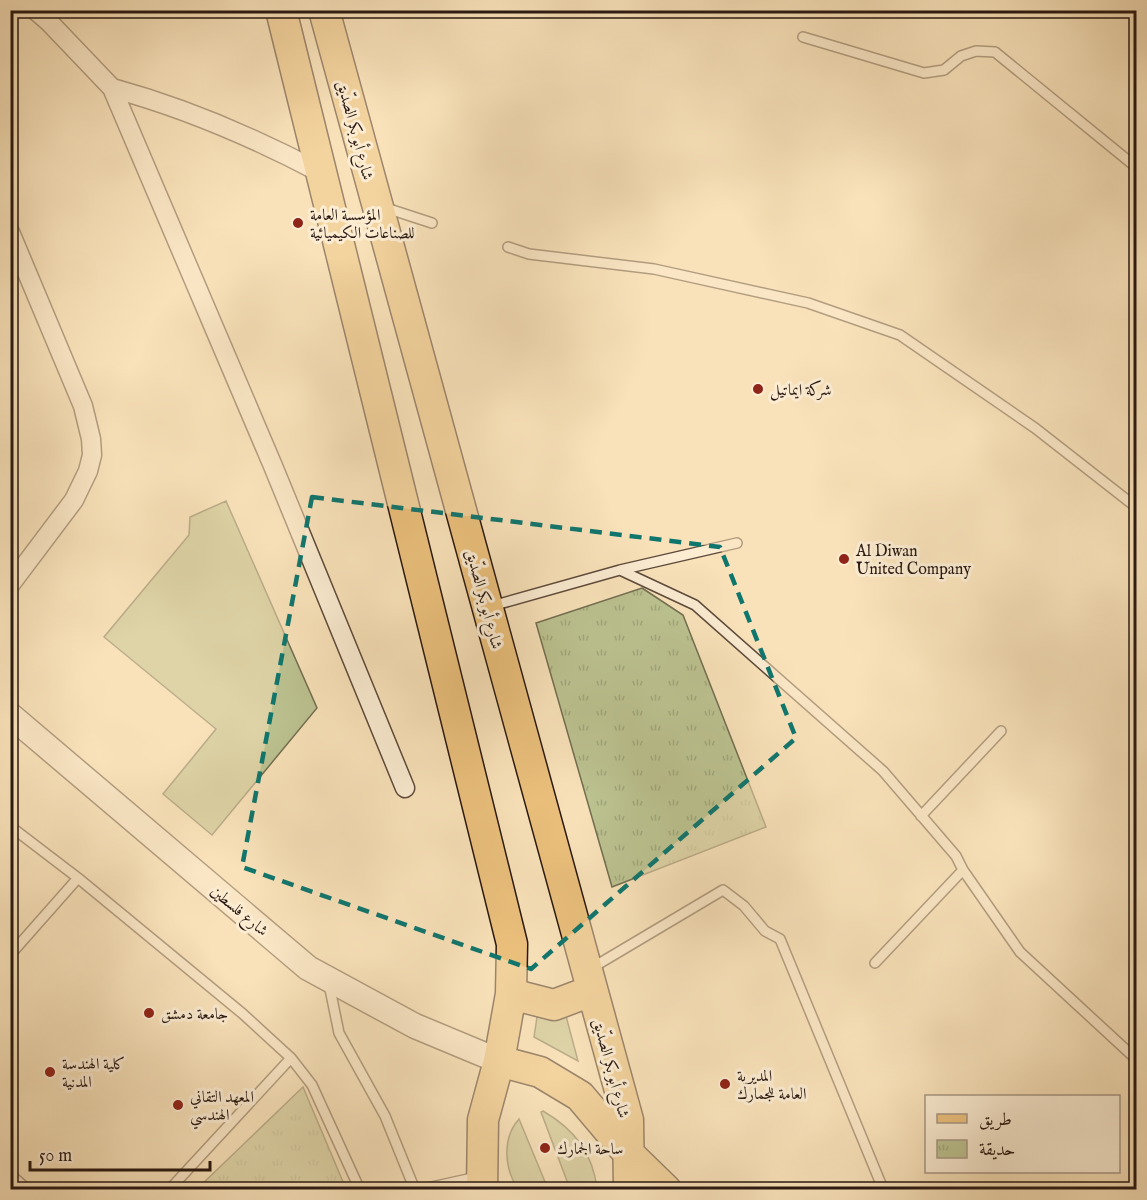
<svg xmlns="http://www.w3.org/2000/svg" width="1147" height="1200" viewBox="0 0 1147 1200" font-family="'IM FELL English',Amiri,serif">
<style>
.green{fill:#bcc391;stroke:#726e51;stroke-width:1.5}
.park{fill:url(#park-tufts);stroke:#726e51;stroke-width:1.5}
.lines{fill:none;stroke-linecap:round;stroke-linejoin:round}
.service-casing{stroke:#5d4a3b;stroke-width:12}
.minor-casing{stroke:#5d4a3b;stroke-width:21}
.tertiary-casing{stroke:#5d4a3b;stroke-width:27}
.primary-casing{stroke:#291811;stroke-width:33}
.service{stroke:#fbecd2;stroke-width:9}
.minor{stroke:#fbecd2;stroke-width:18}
.tertiary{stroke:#fbecd2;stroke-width:24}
.primary{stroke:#ecc17d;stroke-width:30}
.marked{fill:none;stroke:#0f766e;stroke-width:4.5;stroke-dasharray:12 8;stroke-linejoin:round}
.poi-dot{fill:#8f2418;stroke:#fbecd2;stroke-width:2}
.labels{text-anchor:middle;stroke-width:6;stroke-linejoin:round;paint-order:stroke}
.street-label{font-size:16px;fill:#291811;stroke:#fbecd2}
.poi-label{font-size:16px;fill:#291811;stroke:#fbecd2;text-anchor:start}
</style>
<defs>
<pattern id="park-tufts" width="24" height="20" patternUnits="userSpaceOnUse" patternTransform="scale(1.5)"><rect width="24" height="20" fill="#bcc391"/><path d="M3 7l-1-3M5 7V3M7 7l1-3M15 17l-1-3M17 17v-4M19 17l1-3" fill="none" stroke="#a2a77c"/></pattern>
</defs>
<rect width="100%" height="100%" fill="#f9e2ba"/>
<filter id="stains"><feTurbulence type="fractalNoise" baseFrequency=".00333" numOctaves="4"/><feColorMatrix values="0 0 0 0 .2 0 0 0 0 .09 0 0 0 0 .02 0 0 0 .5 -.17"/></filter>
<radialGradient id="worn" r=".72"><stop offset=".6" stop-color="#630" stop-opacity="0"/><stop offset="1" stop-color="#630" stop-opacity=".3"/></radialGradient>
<!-- green -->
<path class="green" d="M226 501 317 708 212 835 163 794 216 729 104 637 189 535 190 517Z
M566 1016 578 1061 534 1037 537 1017Z
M543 1111C574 1129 593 1153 597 1189H570L541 1112Z
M519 1119 548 1189H518C504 1168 502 1138 519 1119Z"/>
<!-- park -->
<path class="park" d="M642 588 683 615 766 827 612 887 536 623Z
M303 1087 346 1189H197Z"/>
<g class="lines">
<!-- service casing -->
<g class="service-casing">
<path id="service" d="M803 37 924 73 944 70 961 56 976 51 995 52 1136 167
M383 207 432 223
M508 247 529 254 654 269 808 303 900 335 1035 428 1136 507
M620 570 737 543
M492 606 620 570 695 605 883 771 956 856 963 870 1020 952 1136 1059
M921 816 1001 731
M10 826 78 878 243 1014 291 1058 312 1085 360 1190
M10 955 78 878
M875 963 963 870
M590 969 723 890 744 906 765 931 780 939 881 1184 873 1190
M329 984 339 1033 385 1116 415 1190
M10 1174 28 1190
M169 1190 291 1058
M418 1190 477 1177"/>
</g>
<!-- minor casing -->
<g class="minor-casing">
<path id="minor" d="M35 10 49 22 112 88 273 466 405 788
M112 88C185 108 255 138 321 173
M10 232 83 406 91 439 92 455 88 471 74 500 10 585"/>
</g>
<!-- tertiary casing -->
<g class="tertiary-casing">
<path id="tertiary" d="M10 715 308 968 415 1026 499 1061"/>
</g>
<!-- primary casing -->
<g class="primary-casing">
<path id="primary" d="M281 10 512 944 511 994 499 1061 483 1120 482 1190
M324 10 628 1120 629 1190
M511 994 554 1005 591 991
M499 1061 540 1072 580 1096 629 1154 666 1190"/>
</g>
<!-- service -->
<use href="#service" class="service"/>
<!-- minor -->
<use href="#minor" class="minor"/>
<!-- tertiary -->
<use href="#tertiary" class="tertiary"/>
<!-- primary -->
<use href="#primary" class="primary"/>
</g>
<!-- marked area -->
<path d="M0 0H1147V1200H0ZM312 497 720 547 796 738 531 969 242 867Z" fill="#f9e2ba" fill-opacity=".55" fill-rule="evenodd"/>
<path class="marked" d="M312 497 720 547 796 738 531 969 242 867Z"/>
<!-- markers -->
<g class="poi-dot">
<circle cx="298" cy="223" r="6"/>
<circle cx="758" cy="389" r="6"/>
<circle cx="844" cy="559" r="6"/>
<circle cx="149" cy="1013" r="6"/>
<circle cx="50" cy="1072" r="6"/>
<circle cx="725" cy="1084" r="6"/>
<circle cx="178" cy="1105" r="6"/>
<circle cx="545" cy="1148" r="6"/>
</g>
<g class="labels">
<!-- street labels -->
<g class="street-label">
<text transform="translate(356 130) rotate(75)" y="6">شارع أبو بكر الصدّيق</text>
<text transform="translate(485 599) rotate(75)" y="6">شارع أبو بكر الصدّيق</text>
<text transform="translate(240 910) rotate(40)" y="6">شارع فلسطين</text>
<text transform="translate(612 1068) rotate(75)" y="6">شارع أبو بكر الصدّيق</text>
</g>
<!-- poi labels -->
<g class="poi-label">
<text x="310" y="220">المؤسسة العامة<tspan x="310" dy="18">للصناعات الكيميائية</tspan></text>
<text x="770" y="395">شركة ايماتيل</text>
<text x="856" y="556">Al Diwan<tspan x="856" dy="18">United Company</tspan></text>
<text x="161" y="1019">جامعة دمشق</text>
<text x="62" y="1069">كلية الهندسة<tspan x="62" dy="18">المدنية</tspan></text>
<text x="737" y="1081">المديرية<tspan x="737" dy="18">العامة للجمارك</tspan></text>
<text x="190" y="1102">المعهد التقاني<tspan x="190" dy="18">الهندسي</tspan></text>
<text x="557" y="1154">ساحة الجمارك</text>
</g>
</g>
<!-- margin -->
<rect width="1147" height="1200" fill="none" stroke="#f9e2ba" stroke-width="36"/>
<rect x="12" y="12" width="1123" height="1176" fill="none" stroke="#291811" stroke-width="3"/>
<rect x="18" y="18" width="1111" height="1164" fill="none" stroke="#291811" stroke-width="1.5"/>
<!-- legend -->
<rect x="925" y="1095" width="195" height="78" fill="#fbecd2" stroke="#a79785" stroke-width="1.5"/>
<rect x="937" y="1114" width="30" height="9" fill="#ecc17d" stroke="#a79785" stroke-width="1.5"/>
<text x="979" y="1125" font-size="18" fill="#291811">طريق</text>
<rect x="937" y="1140" width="30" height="18" fill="url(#park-tufts)" stroke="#a79785" stroke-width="1.5"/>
<text x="979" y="1155" font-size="18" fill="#291811">حديقة</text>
<!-- scale -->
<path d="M30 1161v9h180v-9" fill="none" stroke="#291811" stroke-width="3"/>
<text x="39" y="1161" font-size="18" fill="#291811" stroke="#fbecd2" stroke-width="4.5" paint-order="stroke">50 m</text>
<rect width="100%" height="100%" filter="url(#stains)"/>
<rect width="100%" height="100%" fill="url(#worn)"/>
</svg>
